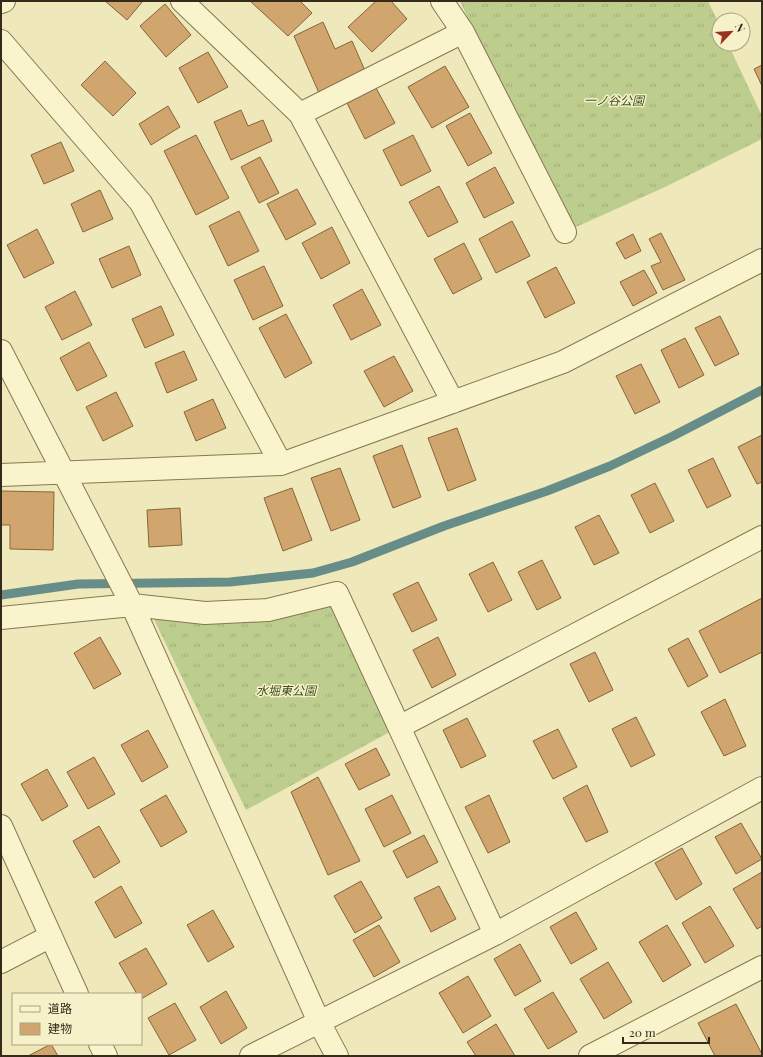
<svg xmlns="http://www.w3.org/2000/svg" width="763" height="1057" viewBox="0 0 763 1057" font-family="'Playfair Display','Noto Sans JP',serif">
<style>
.grass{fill:url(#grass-tufts)}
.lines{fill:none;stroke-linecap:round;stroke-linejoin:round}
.stream{stroke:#678d89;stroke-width:9}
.building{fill:#d0a66e;stroke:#876439}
.minor-casing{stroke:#877754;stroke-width:24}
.minor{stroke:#faf4cd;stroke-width:22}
.labels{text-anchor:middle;stroke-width:3;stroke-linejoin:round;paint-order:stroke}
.park-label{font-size:12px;font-style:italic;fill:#3d521f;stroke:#f7f1ca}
</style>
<defs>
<pattern id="grass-tufts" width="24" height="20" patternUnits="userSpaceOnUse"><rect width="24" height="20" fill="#bccd8e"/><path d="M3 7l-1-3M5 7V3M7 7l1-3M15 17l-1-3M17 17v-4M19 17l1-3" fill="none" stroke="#a2b07a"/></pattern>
</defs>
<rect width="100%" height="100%" fill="#efe8ba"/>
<!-- grass -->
<path class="grass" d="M460 1H708L719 24V44H728L762 116V139L665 187 565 232Z
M337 593 399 727 246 810 148 607 250 611Z"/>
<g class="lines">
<!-- stream -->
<path class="stream" d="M1 595 78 584 230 582 313 573 352 562 444 526 547 491 610 466 673 436 762 390"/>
</g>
<!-- building -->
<path class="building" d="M105 1H143L127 20Z
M250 1H300L312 13 288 36Z
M376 1H391L407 19 372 52 348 27Z
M165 4 191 35 166 57 140 26Z
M323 22 335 49 352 41 366 73 319 93 294 36Z
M208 52 228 87 198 103 179 68Z
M105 61 136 93 113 116 81 85Z
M762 65V86L754 69Z
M445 66 469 107 432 128 408 87Z
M376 88 395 123 365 139 347 103Z
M168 106 180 127 151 145 139 124Z
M241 110 248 126 263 120 272 141 231 160 214 122Z
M470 113 492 153 468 166 446 126Z
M196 135 229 198 196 215 164 151Z
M413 135 431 171 401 186 383 150Z
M61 142 74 171 44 184 31 155Z
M260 157 279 193 259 203 241 167Z
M495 167 514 203 484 218 466 183Z
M439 186 458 222 428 237 409 202Z
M297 189 316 224 286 240 267 204Z
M100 190 113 219 83 232 71 204Z
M239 211 259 251 228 266 209 226Z
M512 221 530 256 496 273 479 239Z
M332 227 350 263 321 279 302 243Z
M37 229 54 263 24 278 7 245Z
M661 233 685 280 663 290 651 266 661 262 649 239Z
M633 234 641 251 625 259 616 243Z
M464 243 482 279 453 294 434 259Z
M129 246 141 275 112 288 99 259Z
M264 266 283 306 253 320 234 280Z
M556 267 575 303 545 318 527 282Z
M644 270 657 293 633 306 620 282Z
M362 289 381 325 351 340 333 305Z
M75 291 92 325 62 340 45 307Z
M161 306 174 335 145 348 132 319Z
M286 314 312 363 285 378 259 328Z
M720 316 739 354 715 366 695 328Z
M685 338 704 375 679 388 661 350Z
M89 342 107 376 77 391 60 358Z
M184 351 197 380 167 393 155 363Z
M394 356 413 391 384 407 364 371Z
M641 364 660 402 635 414 616 376Z
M116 392 133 426 103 441 86 407Z
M213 399 226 428 196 441 184 412Z
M457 428 476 480 448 491 428 438Z
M762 435V482L757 484 738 447Z
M402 445 421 497 393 508 373 456Z
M713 458 731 496 707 508 688 470Z
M340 468 360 520 331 531 311 478Z
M655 483 674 521 650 533 631 495Z
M292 488 312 540 283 551 264 498Z
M1 491 54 492 53 550 10 549V525H1Z
M180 508 182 545 149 547 147 510Z
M599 515 619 553 594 565 575 527Z
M542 560 561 598 537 610 518 572Z
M493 562 512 600 488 612 469 574Z
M418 582 437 620 412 632 393 594Z
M762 598V652L720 673 699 631Z
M100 637 121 674 94 689 74 653Z
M438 637 456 675 432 688 413 650Z
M688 638 708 676 688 687 668 649Z
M595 652 613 690 589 702 570 664Z
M725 699 746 746 724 756 701 712Z
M636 717 655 755 631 767 612 729Z
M467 718 486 756 461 768 443 730Z
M558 729 577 767 553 779 533 741Z
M148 730 168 767 142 782 121 745Z
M376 748 390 775 359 790 345 764Z
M94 757 115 794 88 809 67 772Z
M47 769 68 806 42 821 21 784Z
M318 777 360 861 328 875 291 792Z
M587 785 608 832 586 842 563 798Z
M166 795 187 832 161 847 140 810Z
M392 795 411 833 384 847 365 809Z
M489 795 510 842 488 853 465 807Z
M741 823 762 859 736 874 715 837Z
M99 826 120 862 94 878 73 841Z
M424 835 438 862 407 878 393 851Z
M682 848 702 884 676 900 655 863Z
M762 872V926L757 929 733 889Z
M361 881 382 918 355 933 334 896Z
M121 886 142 923 115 938 95 902Z
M439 886 456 919 431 932 414 898Z
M710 906 734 946 705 963 682 923Z
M213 910 234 947 208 962 187 925Z
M576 912 597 949 571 964 550 927Z
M379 925 400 962 374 977 353 940Z
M667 925 691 965 663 982 639 942Z
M520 944 541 981 515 996 494 959Z
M146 948 167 984 141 999V994H137L119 963Z
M608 962 632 1002 604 1019 580 979Z
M468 976 491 1016 463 1033 439 993Z
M226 991 247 1028 221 1044 200 1007Z
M553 992 577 1032 548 1049 524 1009Z
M175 1003 196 1040 169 1055 148 1018Z
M736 1004 762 1054V1056H715L698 1023Z
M496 1024 515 1056H476L467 1042Z
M51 1044 58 1056H28Z"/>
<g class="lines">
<!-- minor casing -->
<g class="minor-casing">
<path id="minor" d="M182 1 300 114 453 402
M442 1 463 32 565 232
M1 2 4 1
M1 41 141 203 281 464
M300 114 463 32
M1 351 132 605 319 1022 337 1056
M1 475 281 464 563 362 762 260
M1 618 132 605 205 613 268 610 337 593 495 934
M399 727 762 537
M1 826 77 994
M1 962 51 936
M100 1044 106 1056
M251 1056 495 934 762 788
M590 1056 762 967"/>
</g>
<!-- minor -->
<use href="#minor" class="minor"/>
</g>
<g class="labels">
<!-- park labels -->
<g class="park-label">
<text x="614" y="105">一ノ谷公園</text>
<text x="286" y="695">水堀東公園</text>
</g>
</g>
<!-- border -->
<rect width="763" height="1057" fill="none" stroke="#352b1a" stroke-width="4"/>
<!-- legend -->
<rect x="12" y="993" width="130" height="52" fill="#f7f1ca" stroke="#a9a284"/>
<rect x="20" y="1006" width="20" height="6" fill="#faf4cd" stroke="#a9a284"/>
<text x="48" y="1013" font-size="12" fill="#352b1a">道路</text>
<rect x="20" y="1023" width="20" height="12" fill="#d0a66e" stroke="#a9a284"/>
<text x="48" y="1033" font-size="12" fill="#352b1a">建物</text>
<!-- north arrow -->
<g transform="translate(731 32) rotate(65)"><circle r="19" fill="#f7f1ca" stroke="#a9a284"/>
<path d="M0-3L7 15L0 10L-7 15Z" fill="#983321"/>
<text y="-6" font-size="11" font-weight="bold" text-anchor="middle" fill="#352b1a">N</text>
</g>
<!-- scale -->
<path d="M623 1037v6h86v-6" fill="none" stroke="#352b1a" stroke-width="2"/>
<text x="629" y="1037" font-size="12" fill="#352b1a" stroke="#f7f1ca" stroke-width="3" paint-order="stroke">20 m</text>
</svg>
